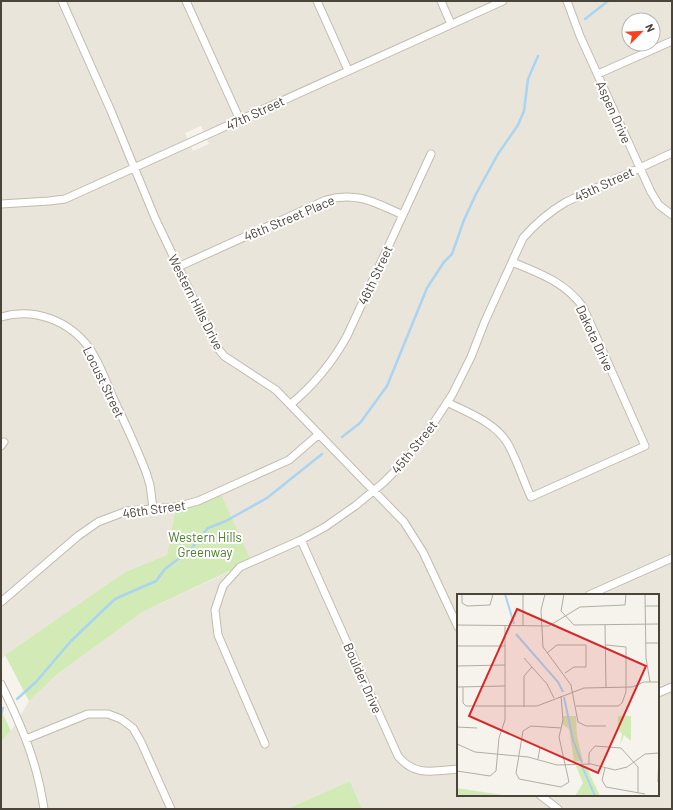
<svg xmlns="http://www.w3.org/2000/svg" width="673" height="810" viewBox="0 0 673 810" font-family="Barlow,sans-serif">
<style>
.residential{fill:#eae5da;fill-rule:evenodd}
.green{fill:#d2eab5}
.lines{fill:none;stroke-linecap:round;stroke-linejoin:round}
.stream{stroke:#a9d4f2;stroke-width:2.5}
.minor-casing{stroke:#c2bbae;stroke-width:9}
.minor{stroke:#fff;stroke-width:7}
.labels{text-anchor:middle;stroke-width:4;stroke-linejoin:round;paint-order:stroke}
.street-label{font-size:13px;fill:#4b4439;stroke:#fff}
.park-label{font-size:13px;fill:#4a7f2a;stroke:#fff}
.inset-river{fill:none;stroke:#a9d4f2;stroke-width:2}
.inset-road{fill:none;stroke:#b2ada4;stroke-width:1}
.view{fill:#d62828;fill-opacity:0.15;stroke:#d62828;stroke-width:2}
.inset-edge{fill:none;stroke:#4b4439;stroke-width:2}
</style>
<rect width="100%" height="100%" fill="#f6f3ec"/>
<!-- residential -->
<path class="residential" d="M1 1H672V809H362L350 781 287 809H1V741L11 731 29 701 56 675 144 611 240 567 176 507 167 555 125 572 5 655 1 660ZM629 20H653V44H629ZM201 126 209 144 193 151 185 133ZM458 595H658V795H458Z"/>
<!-- green -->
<path class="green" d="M220 492 251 561 144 611 56 675 29 701 5 655 125 572 167 555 176 507Z
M1 710 11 731 1 741Z
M350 781 362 809H287Z"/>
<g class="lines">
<!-- stream -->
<path class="stream" d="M585 19 608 1
M342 437 360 423 387 386 427 288 444 262 452 254 464 220 476 194 498 154 518 125 524 111 528 79 538 56
M17 699 36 682 71 641 115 599 156 581 165 569 190 550 208 528 226 521 267 498 322 454
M1 714 3 708"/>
<!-- minor casing -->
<g class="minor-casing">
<path id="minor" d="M62 1 111 111 155 218 216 346 224 356 276 390 404 522 423 552 458 627
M186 1 240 120
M317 1 348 70
M441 1 451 24
M567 1 580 36 651 192 659 205 672 215
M598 74 672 41
M1 204 49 201 65 199 503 1
M178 267 326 200C357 191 376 203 403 215
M1 317C35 307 70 321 90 349 101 365 107 385 115 402 126 425 137 449 146 472L150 485 153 508
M447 402C468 413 495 422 508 444 517 460 523 480 531 497L645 446 583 307C565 282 539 273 512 262
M291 404C315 384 332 363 347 336L431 154
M1 446 4 442
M301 540 398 756C415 777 433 771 458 769
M589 595 672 558
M1 602 78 536 98 522 127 511 176 507 198 501 289 460 319 434
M1 684C22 727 37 761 44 809
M658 693 672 687
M26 739 88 714H108L121 719 133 728 141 742 171 809
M265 744 218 635 215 610 223 586 240 567 301 540 325 527 355 506 383 483 403 463 429 430 452 395 471 357 485 321 523 238C536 223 549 212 566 202L672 153
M540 795 558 809"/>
</g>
<!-- minor -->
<use href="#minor" class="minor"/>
</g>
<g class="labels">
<!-- street labels -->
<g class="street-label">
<text transform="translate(614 112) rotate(66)" y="5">Aspen Drive</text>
<text transform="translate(255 113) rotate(-25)" y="5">47th Street</text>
<text transform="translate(604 184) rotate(-25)" y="5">45th Street</text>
<text transform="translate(289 218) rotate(-23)" y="5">46th Street Place</text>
<text transform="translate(375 275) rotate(-65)" y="5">46th Street</text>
<text transform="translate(196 302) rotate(63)" y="5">Western Hills Drive</text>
<text transform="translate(595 338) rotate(65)" y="5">Dakota Drive</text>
<text transform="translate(104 382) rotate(64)" y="5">Locust Street</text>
<text transform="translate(414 447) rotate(-51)" y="5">45th Street</text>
<text transform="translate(154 509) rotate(-8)" y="5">46th Street</text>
<text transform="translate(363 678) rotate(66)" y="5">Boulder Drive</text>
</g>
<!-- park labels -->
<g class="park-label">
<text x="205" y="542">Western Hills<tspan x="205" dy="15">Greenway</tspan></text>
</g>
</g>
<!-- overview -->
<g transform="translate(457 594)">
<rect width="202" height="202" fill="#f6f3ec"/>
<path d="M106 122H119L120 142 126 167H117L112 135 105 130ZM161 122H174V147L167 141 163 151 165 140 161 136ZM119 172H129L143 202H118L126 189ZM0 194 52 202H0Z" fill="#d2eab5"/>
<path class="inset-river" d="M48 0 57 30M59 40 101 88 106 98M107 103 116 146 125 169M125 172 138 202"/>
<path class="inset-road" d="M5 0V9L10 12 33 11 36 0M66 0V32M88 0 84 16 86 53 114 91 121 128 129 132H149M107 0 104 17 117 31 202 30M188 0 189 64 193 88M188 12H202M0 31 92 32 123 13 168 11 169 0M148 31 149 93M189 49H202M0 52H48M90 59 100 51H129V73H117L108 79M67 64 90 90 97 104M0 72 48 71M0 93 48 92M6 93V109L9 112H80L127 94 175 93 187 88H202M104 102 106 126 102 143 112 188 104 193 62 185 59 179 66 137 74 132 104 134M119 112H161L165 109 169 98V53L149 51M67 113V82L75 73M0 133 20 134M0 150 18 158 71 163 100 171 134 170 158 176 170 173 188 160 202 159M81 165 83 153M132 170V159L138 152 164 154 181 173V199M148 174 145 186 149 193 188 200M0 177 33 182 39 177 42 144 48 126V31M201 188 202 161"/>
<path class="view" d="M60 15 189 72 141 179 12 122Z"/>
<rect width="202" height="202" class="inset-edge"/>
</g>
<!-- border -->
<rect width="673" height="810" fill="none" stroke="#4b4439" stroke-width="4"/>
<!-- north arrow -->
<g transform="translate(641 32) rotate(66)"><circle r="19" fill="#ffffff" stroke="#b7b4b0"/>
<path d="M0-3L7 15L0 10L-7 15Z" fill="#fc3f1d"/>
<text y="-6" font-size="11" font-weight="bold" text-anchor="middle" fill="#4b4439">N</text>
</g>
</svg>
